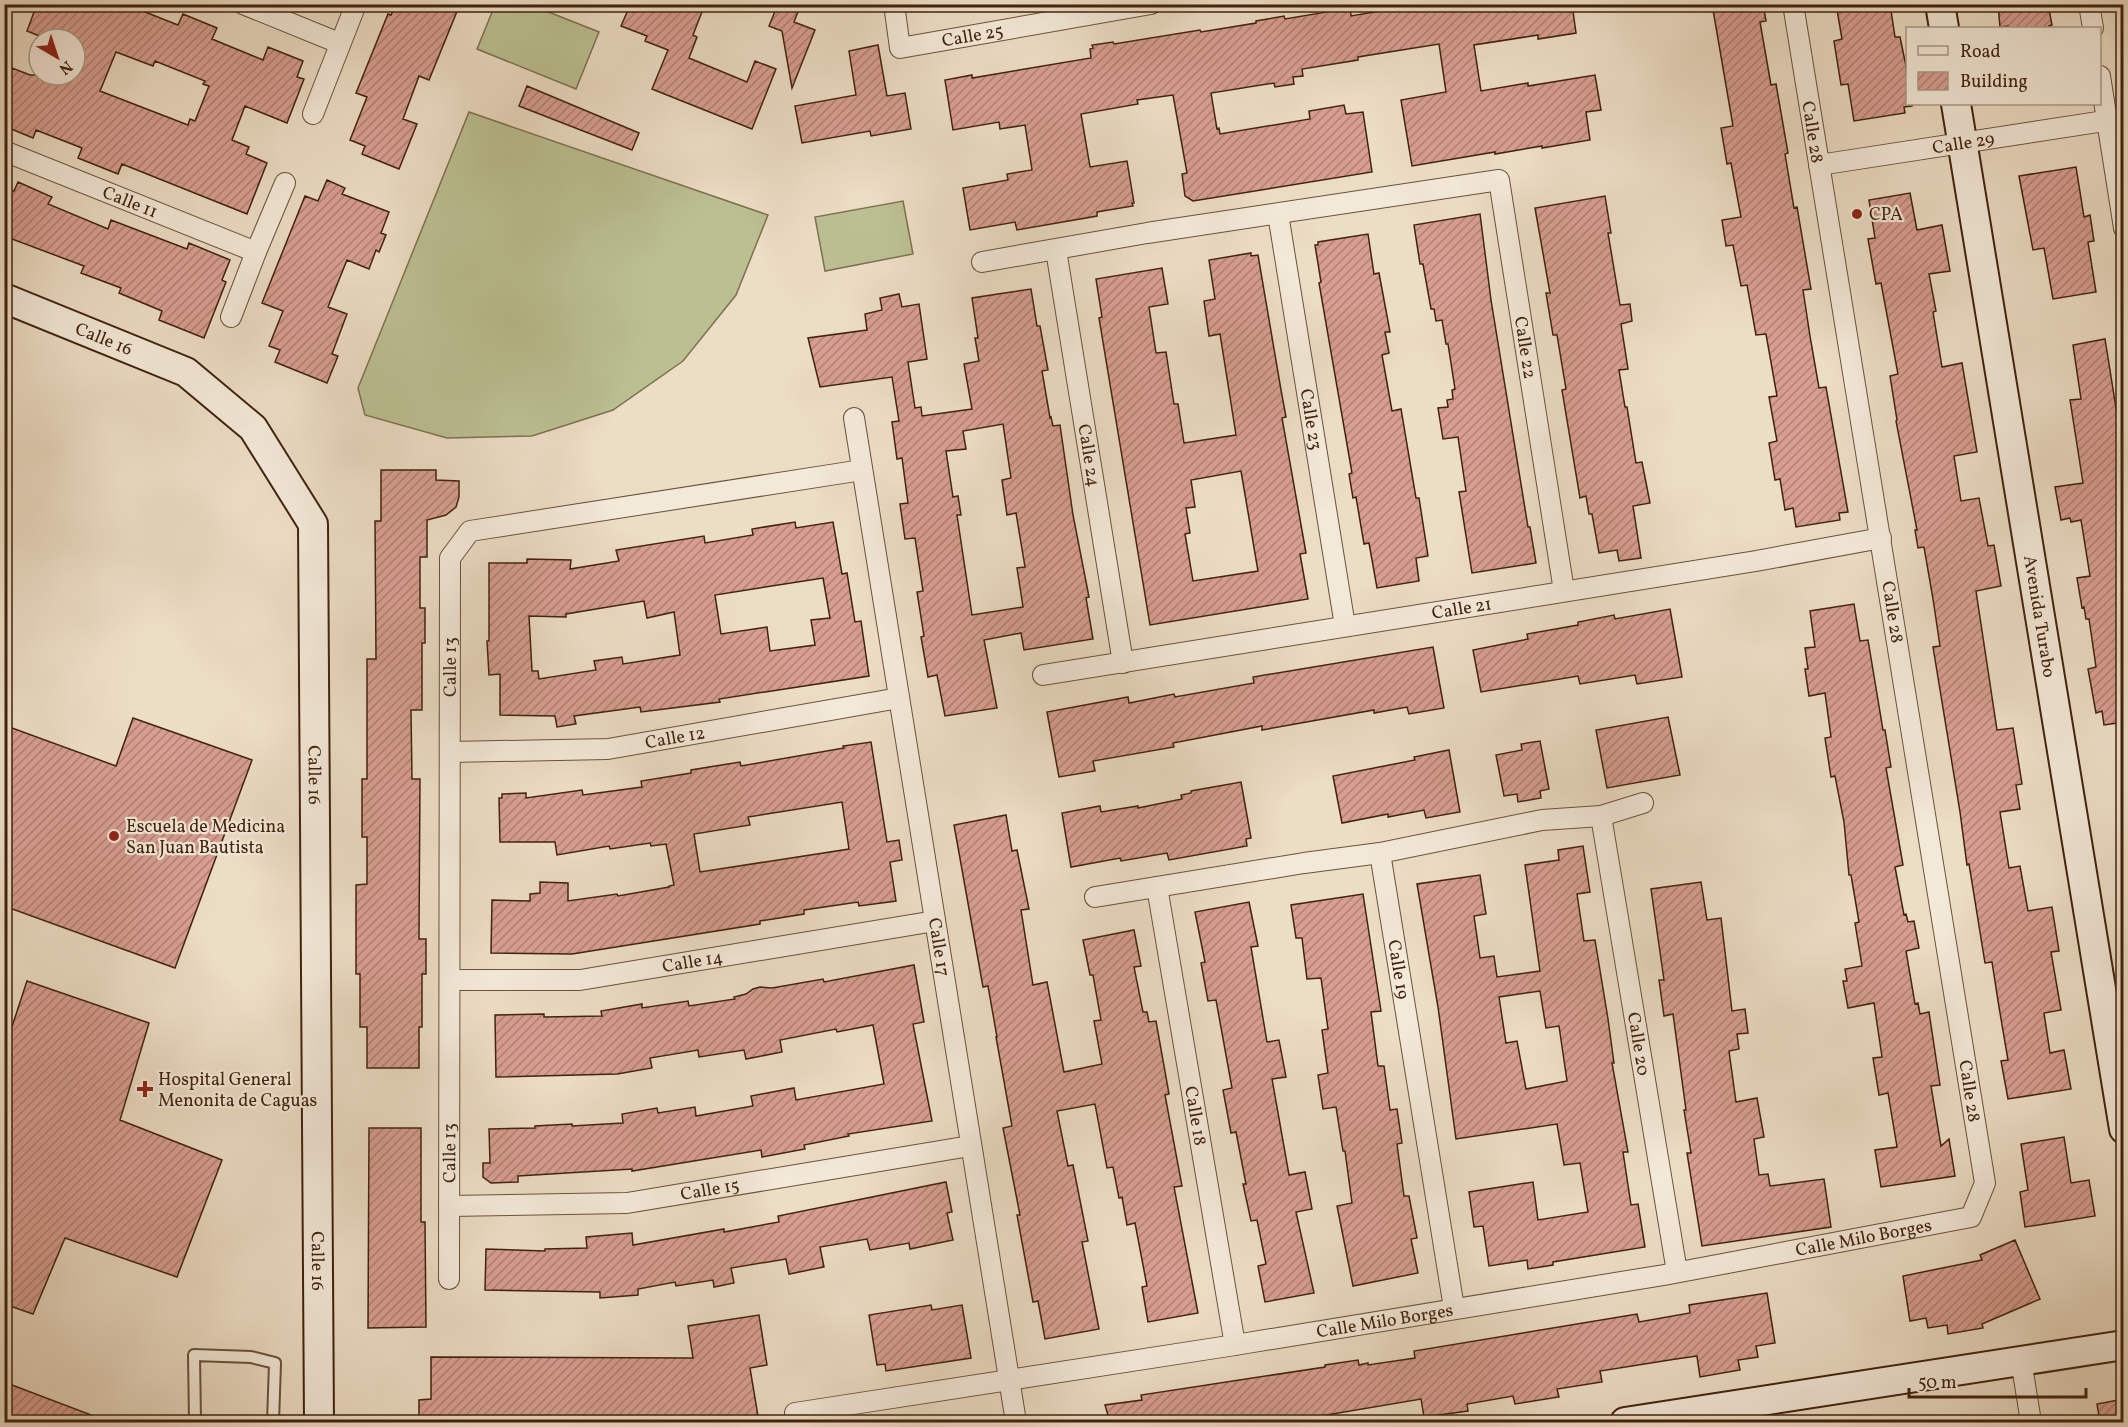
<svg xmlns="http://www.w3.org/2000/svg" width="2128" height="1427" viewBox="0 0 2128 1427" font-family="Vollkorn,serif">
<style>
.garden{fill:#bbc092;stroke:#7e714f;stroke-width:1.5}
.building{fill:url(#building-hatch);stroke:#41220c;stroke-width:1.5;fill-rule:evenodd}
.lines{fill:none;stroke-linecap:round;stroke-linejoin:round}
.lane-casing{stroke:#6c513a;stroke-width:14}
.street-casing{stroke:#6c513a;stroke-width:22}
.secondary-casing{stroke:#41220c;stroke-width:32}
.lane{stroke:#f3e9d9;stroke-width:10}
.street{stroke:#f3e9d9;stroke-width:20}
.secondary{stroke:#f3e9d9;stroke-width:28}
.poi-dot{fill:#8f2418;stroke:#f3e9d9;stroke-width:2}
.labels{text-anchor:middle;stroke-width:4.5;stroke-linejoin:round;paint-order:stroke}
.street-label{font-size:18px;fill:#41220c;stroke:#f3e9d9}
.poi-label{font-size:18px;fill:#41220c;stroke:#f3e9d9;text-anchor:start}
</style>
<defs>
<pattern id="building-hatch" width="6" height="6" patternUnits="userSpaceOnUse" patternTransform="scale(1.5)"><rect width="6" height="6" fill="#d79e91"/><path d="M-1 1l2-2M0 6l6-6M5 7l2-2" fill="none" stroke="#b08075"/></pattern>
</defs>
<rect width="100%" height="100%" fill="#ecddc5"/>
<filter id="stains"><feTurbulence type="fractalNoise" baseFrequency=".00333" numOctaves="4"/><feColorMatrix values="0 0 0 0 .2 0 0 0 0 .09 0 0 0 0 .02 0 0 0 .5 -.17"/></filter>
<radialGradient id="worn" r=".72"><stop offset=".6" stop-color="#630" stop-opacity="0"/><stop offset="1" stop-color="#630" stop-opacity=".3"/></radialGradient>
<!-- garden -->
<path class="garden" d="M495 5H531L599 32 576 89 477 49Z
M469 112 768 215 736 295 683 361 613 410 532 436 447 438 365 415 358 388Z
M903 201 913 254 825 271 815 217Z"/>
<!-- building -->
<path class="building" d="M37 4H125L178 25 183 14 217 28 212 39 263 60 268 47 303 61 297 77 304 79 287 123 245 106 232 140 249 147 246 154 267 163 247 214 122 164 118 174 78 158 82 148 36 130 33 138 4 126V70L11 73 12 68 30 75H75V39H47L27 31ZM116 52 153 66 155 61 205 81 203 84 209 86 195 121 190 119 188 125 100 91Z
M396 4H460L429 80 419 76 403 119 417 124 399 169 362 154 365 146 350 140 367 97 356 93 388 14 391 15Z
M636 4H705L693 35 697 37 689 58 747 82 755 61 776 69 752 129 652 89 668 50 645 41 647 36 621 26 628 10 633 12Z
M778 4H801L794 22 815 30 792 88 782 31 769 26Z
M1422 4H1572L1576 33 1538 39V35L1474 45 1481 91 1528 83V86L1595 75 1601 110 1586 112 1590 140 1542 148V146L1495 154V152L1412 166 1401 100 1446 92 1439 44 1358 57V60L1302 69 1303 76 1293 77 1294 84 1275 87 1274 83 1211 93 1217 129 1219 128 1220 134 1310 119 1309 111 1344 105 1346 114 1363 112 1372 172 1193 201 1185 196 1182 174 1187 173 1173 95 1137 100 1138 104 1081 114 1090 167 1127 161 1134 203H1132L1133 206 1097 212V216L1017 230 1015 222 970 230 963 188 1008 180 1007 174 1032 170 1025 125 1000 129 999 122 953 130 945 80 972 75V78L1091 58 1090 49 1093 48 1092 45 1113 42 1114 44 1200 30 1201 32 1256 23V21L1284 16 1285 19 1350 8 1351 16Z
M1712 4H1763L1766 21 1760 22 1771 85 1776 84 1788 153 1785 154 1794 208 1797 207 1811 289 1803 290 1810 336 1819 388 1826 387 1848 512 1839 513 1840 520 1796 527 1793 508 1785 510 1780 479 1775 480 1769 443 1777 441 1769 397 1777 396 1766 334 1756 335 1747 285 1741 286 1733 245 1726 246 1722 220 1741 217 1731 163 1727 164 1721 128 1733 126Z
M1836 4H1890L1895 37H1900L1906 66 1908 104H1912V106L1904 107 1905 113 1854 121 1848 84 1841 85 1834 41 1842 39Z
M1998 4H2048L2052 25 2049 26 2050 28H2008V26L2000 27Z
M878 45 887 96 905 93 911 129 871 136 870 131 802 143 795 106 856 95 849 51Z
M527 86 639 133 632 150 519 106Z
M2076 167 2084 217 2090 215 2094 241 2088 242 2096 292 2053 299 2044 248 2033 250 2019 176Z
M327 180 345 188 342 194 389 212 381 233 386 235 379 252 376 250 369 269 347 260 328 307 347 314 332 354 338 356 327 383 275 362 280 350 269 346 283 311 262 303 305 196 318 201Z
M18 182 52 197 48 204 108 229 111 220 187 249 189 243 230 260 222 280 226 282 204 338 159 320 162 311 119 293 121 288 81 273 84 266 4 236V187L14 191Z
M1910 193 1917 230 1942 225 1950 271 1929 274 1936 311 1933 312 1942 367 1962 363 1977 452 1954 456 1961 501 1979 498 1988 546 1994 545 2001 586 1976 591 1997 730 2013 728 2022 784 2016 785 2020 809 2000 812 2009 868 2020 866 2028 911 2052 907 2059 951 2051 952 2061 1010 2044 1013 2050 1053 2064 1050 2071 1089 2008 1099 2001 1061 2008 1060 1999 1007 1992 962 1985 963 1969 864 1967 865 1960 812 1933 647 1940 646 1933 599 1924 547 1918 548 1915 530H1917L1896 421 1897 420 1890 376 1898 374 1881 283 1876 284 1868 239 1875 238 1869 200Z
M1605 196 1611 233H1608L1620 305 1630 304 1632 321 1621 324 1628 369 1619 370 1625 407H1627L1636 463 1642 462 1650 503 1633 506 1641 558 1619 561 1617 550 1599 553 1592 514H1589L1586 496 1580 498 1562 390 1566 389 1557 335H1553L1546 293H1550L1535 208Z
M1480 214 1491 300 1528 527H1530L1536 563 1472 573 1459 492 1466 491 1458 437 1443 439 1438 408 1448 407 1447 400 1453 399 1452 390 1455 389 1448 344H1446L1442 320 1436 321 1434 309H1431L1423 264H1420L1414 225Z
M1368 234 1374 274 1379 273 1390 332H1385L1389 353 1382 355 1392 411 1401 409 1416 498H1419L1428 556 1416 558 1419 581 1377 588 1369 543 1364 544 1356 497 1353 498 1349 474 1352 473 1319 283 1321 282 1315 245H1318V242Z
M1251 253V256L1258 255 1281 390 1286 417 1282 418 1306 553 1300 554 1308 599 1150 625 1099 318 1102 317 1096 279 1162 268 1168 304 1149 307 1156 353 1166 352 1174 404H1178L1184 443 1236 435 1220 334 1209 336 1204 301 1215 299 1209 260ZM1241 471 1258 571 1193 581 1185 534 1190 533 1186 508 1195 507 1191 480Z
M1031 289 1037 326H1040L1048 370 1042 371 1050 418 1051 417 1053 426 1060 425 1073 515 1089 597 1086 598 1093 639 1024 650 1021 633 984 640 997 708 945 716 937 675 928 677 921 637 924 636 917 592 923 591 915 538 905 539 900 504 908 503 902 458 897 459 892 422 899 421 892 377 820 387 808 338 867 330 865 314 882 310 880 298 899 294 902 307 919 304 927 359 908 362 915 408 921 407 922 416 972 409 964 364 979 361 975 338H978L972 298ZM1003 424 1011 478 1002 480 1007 515 1016 513 1025 567 1017 568 1023 607 972 615 957 515H961L958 496 953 497 946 451 966 449 963 431Z
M2105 339 2124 458V722L2104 725 2102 711 2096 713 2088 669 2096 667 2089 619H2086L2084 607 2082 608 2077 578 2090 576 2081 520 2071 522 2070 518 2061 520 2055 487 2083 483 2070 400 2081 399 2073 345Z
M381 470H436V480L459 481V497L456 507 446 515 427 520V557H420V608H425V643H422V710H411L412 779H420L419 939H426V974H422V1027H419V1068H367V1027H360V974H356V885L367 884V837H362V779H367V659H376L375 521H381Z
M795 522 796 528 833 522 842 574 847 573 855 622 861 621 869 676 719 699 720 702 641 712 640 707 574 716 576 724 557 727 555 716 500 715V674L489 675 487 641H489V563H527V559L571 560 570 569 619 561 616 550 704 536 705 543 753 535 752 529ZM823 578 830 618 811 620 815 645 770 651 767 627 721 634 715 595ZM644 601 647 618 674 612 680 655 623 664 622 657 594 661 596 670 539 679 538 671H532L529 616 566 617V614Z
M1854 604 1860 641 1868 640 1883 730H1885L1891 767 1886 768 1903 865 1895 867 1904 915 1906 914 1908 922 1914 921 1919 948 1906 951 1915 1004 1918 1003 1920 1014 1929 1012 1940 1085 1931 1086 1941 1146 1949 1139 1955 1176 1881 1187 1875 1150 1897 1147 1888 1093 1879 1095 1873 1058 1882 1057 1874 1003 1848 1008 1843 981H1847L1845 969 1862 966 1855 923 1859 922 1851 875H1849L1844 822 1835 776 1831 777 1825 738 1831 737 1825 693 1809 696 1805 669H1808L1805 648 1815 647 1810 611Z
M1670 609 1682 677 1637 684 1635 675 1580 684 1578 676 1481 692 1473 650 1528 639 1527 634 1578 625V622L1614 615 1615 619Z
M1433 647 1444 708 1409 714 1407 707 1374 713V710L1262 730V726L1173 743 1174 747 1093 761 1095 771 1059 777 1047 712 1128 697 1129 703 1174 694 1175 697 1254 683 1253 677Z
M1668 717 1680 775 1607 788 1596 730Z
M133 718 252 760 175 968 4 906V725L116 766Z
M1540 741 1549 789 1540 791 1541 798 1518 802 1517 794 1504 796 1496 755 1522 750 1521 744Z
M871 742 887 842 899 840 902 860 890 862 896 901 859 906 858 902 804 910V914L760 921V924L572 954 491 953 492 900 530 901V894L540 893V882L568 883V901L617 894 618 896 669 887V886L674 885 666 844 651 846 650 843 610 849 609 846 557 855 555 842H500L499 798H502V794L526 793V798L582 790 583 795 642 787 641 781 691 773V770L740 762 741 766 844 748 843 746ZM842 802 849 849 700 872 694 834 750 825 748 817Z
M1449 750 1460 812 1426 818 1424 810 1388 817V814L1342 823 1333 776 1415 760 1414 757Z
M1241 782 1251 838 1246 839 1247 846 1169 860 1167 853 1121 861 1120 858 1071 867 1062 813 1100 806 1101 812 1138 806V808L1182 799 1181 795 1191 793V791Z
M1006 815 1012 851 1017 850 1029 909 1021 910 1033 985 1047 982 1064 1072 1102 1064 1094 1021 1101 1020 1093 975H1090L1083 940 1134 930 1141 966 1134 967 1143 1012H1147L1149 1022 1156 1021 1169 1094 1165 1095 1182 1186 1174 1187 1198 1313 1148 1322 1142 1287 1147 1286 1135 1223 1127 1225 1122 1197 1119 1198 1113 1167 1107 1168 1095 1104 1057 1111 1068 1166 1073 1165 1088 1241 1082 1242 1099 1329 1045 1339 1038 1301 1033 1302 1017 1215H1020L1003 1128 1012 1126 996 1037H997L988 986 983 987 954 825Z
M1583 846 1590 892 1577 894 1584 941 1595 940 1608 1019 1614 1063H1612L1628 1152H1623L1631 1205 1638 1204 1645 1247 1553 1262V1265L1528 1269 1527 1260 1489 1266 1483 1226 1474 1227 1469 1192 1533 1182 1538 1220 1588 1212 1580 1163 1564 1165 1557 1124 1456 1139 1438 1007 1417 884 1480 875 1486 914 1474 916 1480 958 1494 956 1497 977 1540 971 1525 865 1559 860 1558 850ZM1540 991 1546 1028 1559 1026 1567 1081 1526 1089 1517 1041 1506 1043 1499 997Z
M1701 882 1707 920 1721 918 1732 1011 1745 1009 1748 1033 1737 1034 1739 1049 1729 1051 1736 1102 1757 1098 1764 1137 1754 1139 1759 1175 1768 1174 1770 1186 1824 1179 1831 1227 1702 1246 1687 1153H1691L1684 1110H1686L1673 1014 1664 1016 1659 980H1664L1651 889Z
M1363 894 1381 1011 1371 1012 1378 1066H1384L1390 1110 1397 1109 1402 1143 1397 1144 1404 1196H1409L1417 1238 1411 1239 1418 1273 1353 1286 1337 1206 1352 1203 1345 1151H1343L1336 1107 1323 1109 1318 1075 1328 1073 1322 1030 1328 1029 1321 978 1307 979 1302 938H1296L1291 905Z
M1249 902 1258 946 1251 947 1267 1042 1279 1040 1286 1077 1272 1079 1289 1175 1305 1172 1312 1209 1296 1212 1314 1293 1265 1302 1258 1266 1266 1264 1257 1220 1251 1221 1243 1184H1246L1236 1132 1231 1133 1223 1090 1232 1088 1216 1000 1208 1001 1201 963 1205 962 1195 912Z
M914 965 924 1022 913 1024 932 1121 848 1134 849 1136 804 1145 805 1149 762 1157 761 1150 632 1171V1169L518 1176V1182L491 1183 483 1177V1163H490L489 1129 535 1128V1126L572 1124V1126L623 1123 622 1114 657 1108 658 1113 695 1107 696 1116 753 1106 751 1096 794 1088 796 1100 884 1084 873 1025 837 1032 836 1029 780 1040 782 1052 746 1059 744 1050 699 1057 698 1050 650 1058 652 1068 617 1074 496 1077 495 1015 544 1014V1017L602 1016 601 1011 642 1004V1008L688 1001 689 1006 735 999 734 997 746 994 753 989 760 987 772 988 823 979 824 982Z
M27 981 149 1023 120 1120 222 1160 177 1277 65 1238 33 1314 4 1304V1051Z
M369 1128H421V1222H425L426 1327 368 1328Z
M2064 1137 2071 1183 2089 1180 2095 1216 2025 1227 2020 1192 2028 1190 2021 1144Z
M946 1182 952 1212 947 1213 953 1240 910 1249 909 1243 870 1250 867 1239 820 1247 824 1267 789 1274 786 1259 731 1268 734 1283 714 1287 713 1280 676 1286 675 1282 638 1289V1295L600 1298V1292L485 1290 486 1249 545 1251V1249L587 1248 586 1237 632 1233 633 1245 724 1229V1232L779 1222 778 1216Z
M2015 1240 2040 1299 1982 1324 1983 1328 1948 1334 1947 1325 1928 1328 1926 1318 1910 1321 1903 1276 1982 1260 1980 1255Z
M1767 1293 1775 1343 1756 1346 1758 1357 1738 1360 1740 1370 1700 1377 1697 1356 1676 1359 1600 1371 1602 1382 1557 1389 1559 1397 1515 1404 1513 1396 1467 1404 1468 1411 1424 1417 1421 1399 1285 1422H1110L1105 1405 1142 1400 1141 1395 1325 1367V1365L1358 1360 1359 1365 1368 1363V1365L1415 1358 1414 1351 1637 1314 1639 1322 1690 1313 1689 1305Z
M931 1305 932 1310 962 1305 971 1358 886 1371 885 1364 877 1365 869 1315Z
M759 1315 767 1365 750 1368 759 1422H419V1400L431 1399V1357L693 1358 688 1326Z
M4 1382 107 1421V1422H4Z
M2124 1399V1422H2100L2097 1404Z"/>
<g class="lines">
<!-- lane casing -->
<g class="lane-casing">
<path id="lane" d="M195 1422 194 1355 251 1357 275 1363 273 1422"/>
</g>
<!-- street casing -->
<g class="street-casing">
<g id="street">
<path d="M243 4 339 43"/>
<path id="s1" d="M894 4 900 48 1151 4"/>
<path d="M2089 4 2093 28"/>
<path d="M2100 76 2124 228"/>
<path d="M313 114 356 4"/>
<path id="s2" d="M4 151 256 252"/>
<path id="s3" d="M1819 165 2124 118"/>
<path id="s4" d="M1278 214 1345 626"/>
<path id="s5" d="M1056 250 1123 663"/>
<path id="s6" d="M982 262 1147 233 1499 180 1564 591"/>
<path d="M231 317 256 252 285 183"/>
<path id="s7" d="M854 418 1016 1422"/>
<path id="s8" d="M1043 675 1756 561 1881 538"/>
<path id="s9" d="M450 752 608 749 899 698"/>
<path id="s10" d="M1601 816 1677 1272"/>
<path id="s11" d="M1380 853 1454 1308"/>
<path id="s12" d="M1157 887 1235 1345"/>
<path d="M1095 897 1304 863 1380 853 1542 820 1601 816 1643 803"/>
<path id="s13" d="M450 980H580L935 921"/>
<path id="s14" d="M449 1206 627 1203 970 1146"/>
<path id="s15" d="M449 1279 450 558 470 531 862 470"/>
<path d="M2021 1360 2031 1422"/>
<path id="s16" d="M795 1413 1235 1345 1664 1275 1971 1217 1985 1183 1793 4"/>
</g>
</g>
<!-- secondary casing -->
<g class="secondary-casing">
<g id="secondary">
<path d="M1940 4 1944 28"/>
<path id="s17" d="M1956 104 2124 1129"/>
<path id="s18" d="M4 298 186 372 253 428 313 524 319 1422"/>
<path d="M1625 1422 2124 1345"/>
</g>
</g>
<!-- lane -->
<use href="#lane" class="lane"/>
<!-- street -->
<use href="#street" class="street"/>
<!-- secondary -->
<use href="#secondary" class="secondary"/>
</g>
<!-- markers -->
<g class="poi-dot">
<circle cx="1857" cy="214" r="6"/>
<circle cx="114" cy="836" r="6"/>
<path d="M142 1080h6v6h6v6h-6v6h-6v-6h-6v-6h6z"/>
</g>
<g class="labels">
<!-- street labels -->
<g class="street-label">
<text dy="6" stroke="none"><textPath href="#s1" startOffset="118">Calle 25</textPath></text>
<text transform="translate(1813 132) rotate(81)" y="6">Calle 28</text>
<text dy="6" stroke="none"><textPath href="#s3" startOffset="146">Calle 29</textPath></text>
<text dy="6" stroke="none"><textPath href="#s2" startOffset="136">Calle 11</textPath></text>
<text dy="6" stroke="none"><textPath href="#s18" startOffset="108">Calle 16</textPath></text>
<text dy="6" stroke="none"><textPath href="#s6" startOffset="693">Calle 22</textPath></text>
<text dy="6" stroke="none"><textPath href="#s4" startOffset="208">Calle 23</textPath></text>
<text dy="6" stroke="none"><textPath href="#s5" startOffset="208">Calle 24</textPath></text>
<text dy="6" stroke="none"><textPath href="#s8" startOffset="424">Calle 21</textPath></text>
<text transform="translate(1893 612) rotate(81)" y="6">Calle 28</text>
<text dy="6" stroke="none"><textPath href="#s17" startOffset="519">Avenida Turabo</textPath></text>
<text dy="6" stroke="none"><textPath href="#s15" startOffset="612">Calle 13</textPath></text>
<text dy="6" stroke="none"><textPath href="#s9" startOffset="226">Calle 12</textPath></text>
<text dy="6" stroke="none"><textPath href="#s18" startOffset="648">Calle 16</textPath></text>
<text dy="6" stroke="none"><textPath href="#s7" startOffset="536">Calle 17</textPath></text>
<text dy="6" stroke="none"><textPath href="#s13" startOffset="244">Calle 14</textPath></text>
<text dy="6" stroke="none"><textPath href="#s11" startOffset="118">Calle 19</textPath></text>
<text dy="6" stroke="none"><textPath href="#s10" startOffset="231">Calle 20</textPath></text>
<text transform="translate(1970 1091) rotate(81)" y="6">Calle 28</text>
<text dy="6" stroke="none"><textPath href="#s12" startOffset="232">Calle 18</textPath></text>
<text dy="6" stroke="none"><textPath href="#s15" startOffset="126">Calle 13</textPath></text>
<text dy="6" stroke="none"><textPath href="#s14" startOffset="262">Calle 15</textPath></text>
<text dy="6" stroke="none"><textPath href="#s16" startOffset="1083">Calle Milo Borges</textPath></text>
<text dy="6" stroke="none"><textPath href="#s18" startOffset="1134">Calle 16</textPath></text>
<text dy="6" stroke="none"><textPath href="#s16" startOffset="597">Calle Milo Borges</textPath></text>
</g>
<!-- poi labels -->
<g class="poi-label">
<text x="1869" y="220">CPA</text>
<text x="126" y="832">Escuela de Medicina<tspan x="126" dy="21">San Juan Bautista</tspan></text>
<text x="158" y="1085">Hospital General<tspan x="158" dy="21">Menonita de Caguas</tspan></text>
</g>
</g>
<!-- margin -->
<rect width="2128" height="1427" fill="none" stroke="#ecddc5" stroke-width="24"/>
<rect x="6" y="6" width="2116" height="1415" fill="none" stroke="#41220c" stroke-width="3"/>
<rect x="12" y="12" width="2104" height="1403" fill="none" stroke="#41220c" stroke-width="1.5"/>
<!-- legend -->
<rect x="1906" y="27" width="195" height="78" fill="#f3e9d9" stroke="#ac9987" stroke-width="1.5"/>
<rect x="1918" y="46" width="30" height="9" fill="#f3e9d9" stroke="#ac9987" stroke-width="1.5"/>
<text x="1960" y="57" font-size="18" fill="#41220c">Road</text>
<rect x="1918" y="72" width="30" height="18" fill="url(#building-hatch)" stroke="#ac9987" stroke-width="1.5"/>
<text x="1960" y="87" font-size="18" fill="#41220c">Building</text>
<!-- north arrow -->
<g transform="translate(57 57) rotate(141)"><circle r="28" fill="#f3e9d9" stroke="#ac9987" stroke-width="1.5"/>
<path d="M0-4.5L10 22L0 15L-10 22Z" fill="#8f2418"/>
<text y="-9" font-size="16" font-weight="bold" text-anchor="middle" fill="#41220c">N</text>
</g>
<!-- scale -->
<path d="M1909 1388v9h177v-9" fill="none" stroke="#41220c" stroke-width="3"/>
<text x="1918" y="1388" font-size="18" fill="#41220c" stroke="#f3e9d9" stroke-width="4.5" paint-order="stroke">50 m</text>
<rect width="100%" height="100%" filter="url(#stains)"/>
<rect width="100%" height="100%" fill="url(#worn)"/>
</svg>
